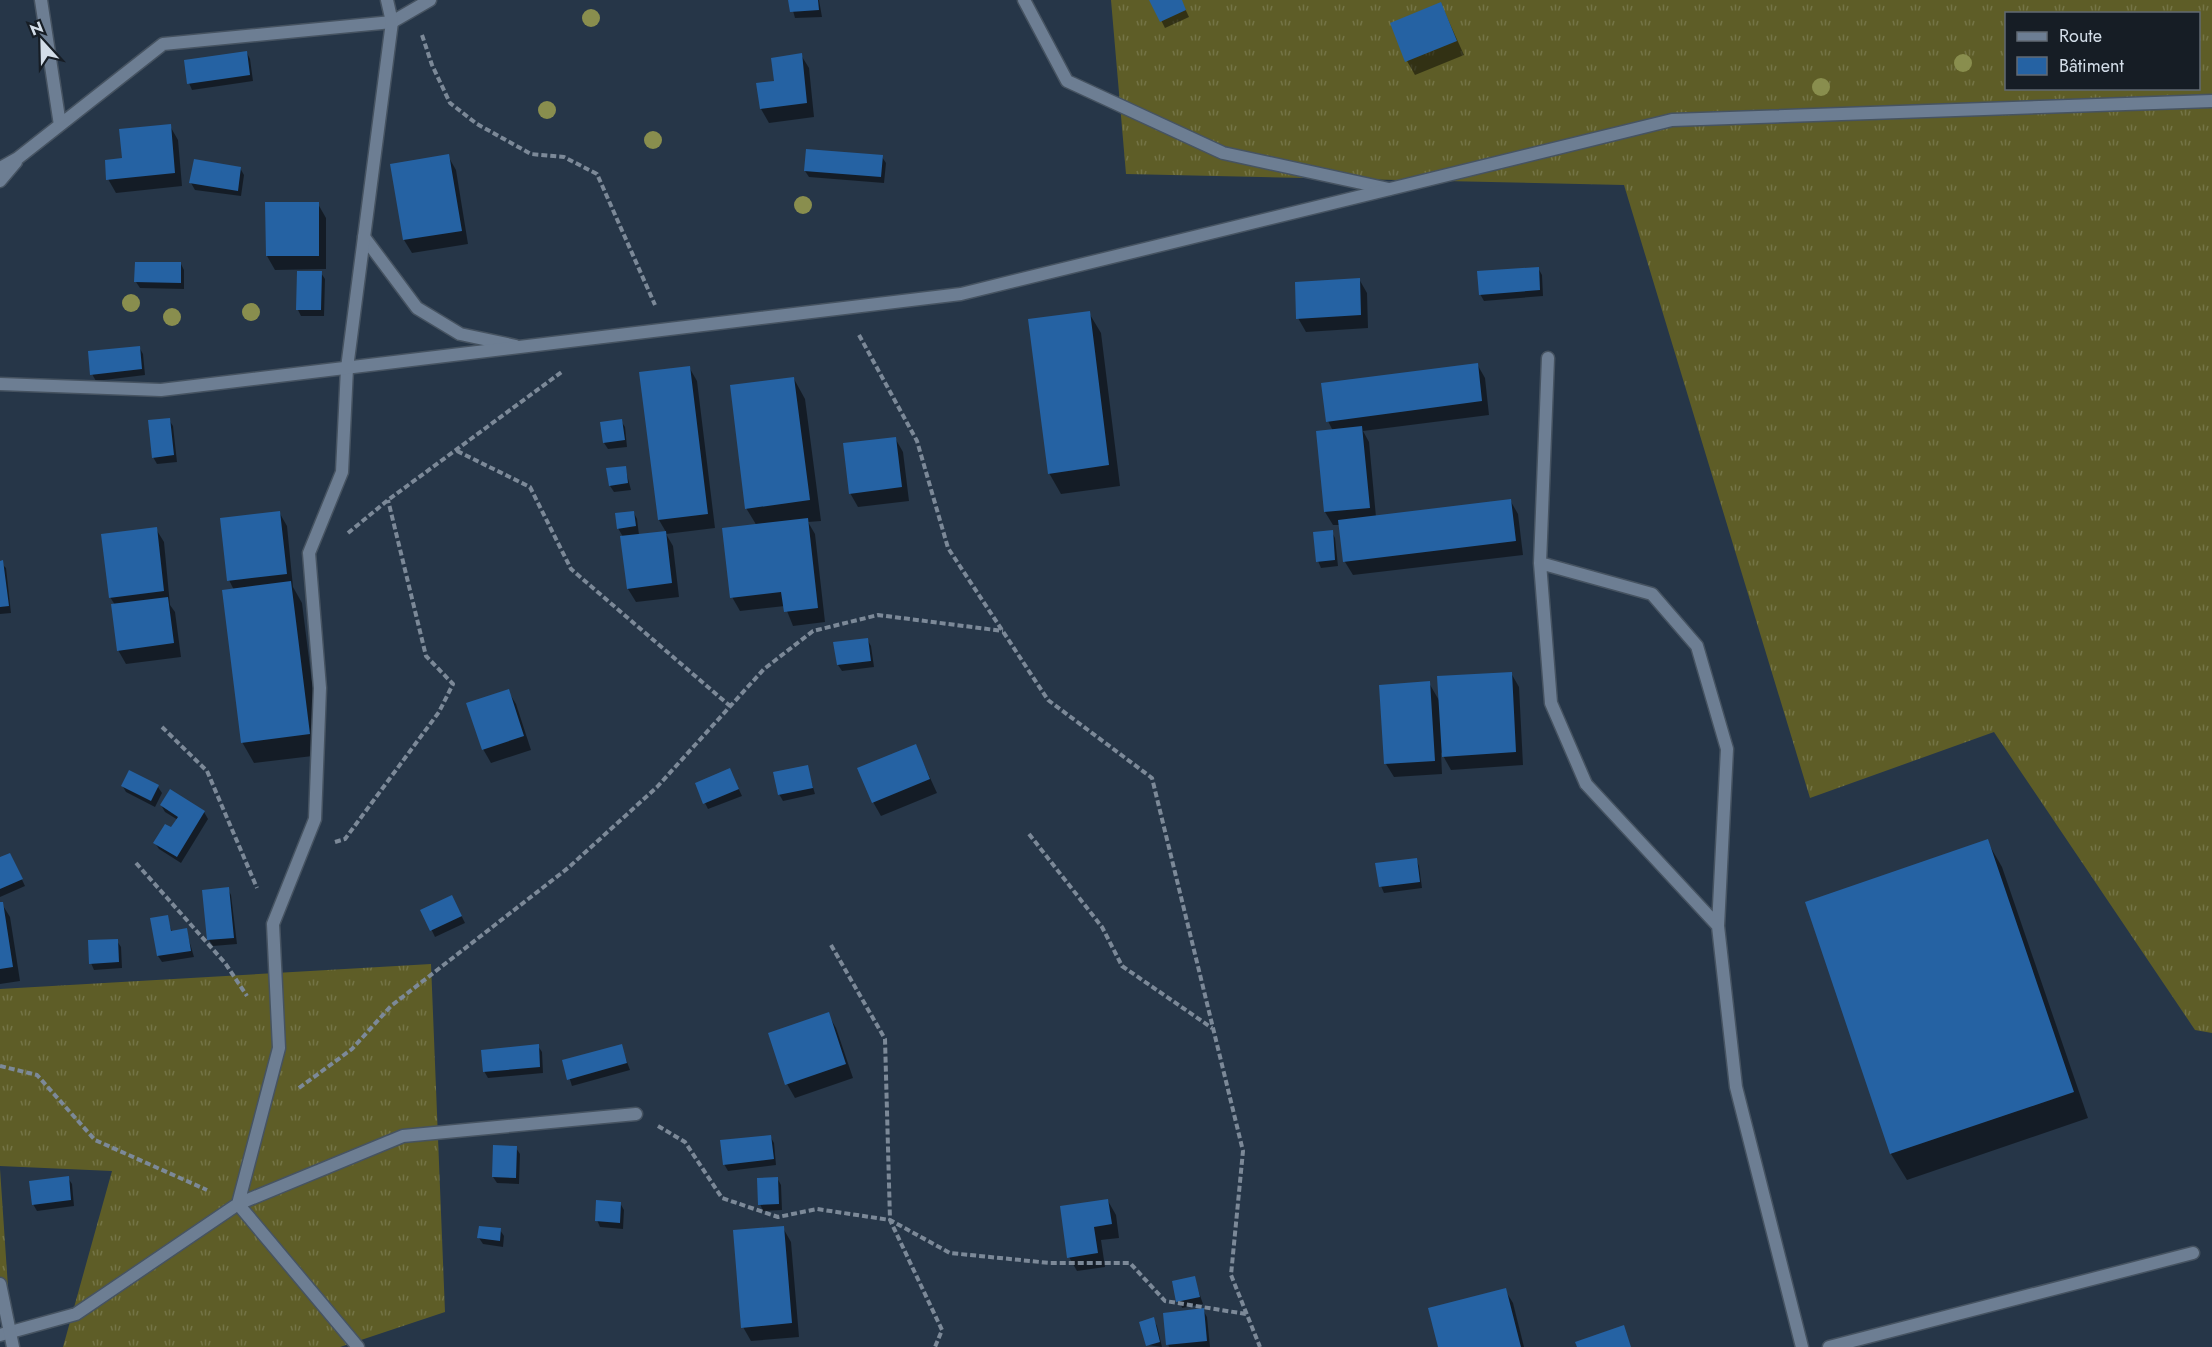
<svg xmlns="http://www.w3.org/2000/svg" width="2212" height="1347" viewBox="0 0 2212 1347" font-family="Jost,sans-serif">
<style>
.grass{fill:url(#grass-tufts);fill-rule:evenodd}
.shadow{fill:#0007}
.building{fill:#2562a3}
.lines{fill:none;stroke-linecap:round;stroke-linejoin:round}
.lane-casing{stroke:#465361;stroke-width:15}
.street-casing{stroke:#465361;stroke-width:15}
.path{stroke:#7c8998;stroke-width:4;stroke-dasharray:6 3;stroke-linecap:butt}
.lane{stroke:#6d7e93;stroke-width:12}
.street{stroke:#6d7e93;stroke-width:12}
.tree{fill:#898e4e}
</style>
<defs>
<pattern id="grass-tufts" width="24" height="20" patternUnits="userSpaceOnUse" patternTransform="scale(1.5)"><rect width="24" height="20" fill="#5e5d27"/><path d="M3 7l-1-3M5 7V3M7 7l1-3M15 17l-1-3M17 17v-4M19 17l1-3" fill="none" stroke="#747446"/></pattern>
</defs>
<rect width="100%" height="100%" fill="#263648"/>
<!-- grass -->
<path class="grass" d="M1111 0H2212V1033L2195 1030 1994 732 1810 798 1624 185 1126 174ZM2006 14H2198V88H2006Z
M431 964 445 1312 340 1347H63L112 1171 0 1166V989Z
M0 1169 8 1287 0 1288Z"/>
<!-- shadow -->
<path class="shadow" d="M790 0H819L822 17 795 18Z
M1151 0H1181L1189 17 1165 28Z
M1441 4 1464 55 1415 75 1407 61Z
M247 53 250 59 253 81 192 90 189 83Z
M801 55 809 68 814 117 769 123 761 109 775 82Z
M170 126 178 140 182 186 116 193 108 179Z
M448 156 456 170 468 244 412 253 404 240Z
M882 157 886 163 884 183 809 177 805 171Z
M240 168 244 175 241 196 195 190 191 183Z
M318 204 326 218V269L275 270 267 256Z
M181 264 184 270V289L140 288 136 282Z
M1538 268 1542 275 1543 296 1484 301 1480 294Z
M321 273 325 279 324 316H301L298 310Z
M1359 279 1367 293 1368 328 1306 332 1298 318Z
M1089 313 1101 333 1120 486 1061 494 1049 473Z
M139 347 143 354 145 375 96 381 92 374Z
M1477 364 1485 378 1489 415 1363 431 1369 442 1376 517 1510 500 1518 514 1523 555 1353 575 1345 562 1340 525H1333L1325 512 1333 431 1328 421Z
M689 367 697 381 715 528 666 534 673 546 679 597 636 602 628 589 623 537 618 528 634 513 637 519 639 535 666 532 659 520Z
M794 379 805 399 821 521 808 522 815 534 825 622 793 626 785 606 740 611 732 597 757 526 746 508Z
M169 420 173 426 177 462 157 464 153 457Z
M621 421 625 427 627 447 608 449 604 443Z
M895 438 903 452 909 501 858 507 850 493Z
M625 467 631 490 614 492 610 486Z
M279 512 287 526 293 587 302 603 321 755 254 763 242 742 234 590 229 580Z
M156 529 164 542 170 605 175 612 181 657 126 664 118 650 115 605 110 597Z
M1332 532 1335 538 1338 566 1321 568 1318 561Z
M0 562 6 568 11 613 0 614Z
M867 639 871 646 874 667 842 671 838 665Z
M1511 673 1519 687 1523 765 1451 770 1441 752 1442 774 1394 777 1386 764 1429 683 1440 702Z
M508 691 516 704 531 750 491 763 483 749Z
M915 745 937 793 881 816 873 802Z
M807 767 815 794 783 801 779 794Z
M130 772 158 787 162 793 155 807 126 792 122 785Z
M733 777 742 796 708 809 705 803Z
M170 791 204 812 208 819 181 863 159 849 155 843 172 829 178 820 165 812 161 805Z
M1987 841 2002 867 2088 1118 1907 1180 1891 1154 1807 903Z
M0 859 13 861 25 886 0 897Z
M1416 859 1419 866 1422 888 1384 893 1381 886Z
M228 889 231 895 237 944 213 946 209 940Z
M455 903 465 923 435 937 422 910Z
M0 904H2L10 917 20 981 0 984Z
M167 917 172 932 186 930 194 957 162 962 158 956Z
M117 941 121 947 122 968 94 970 91 963Z
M828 1014 836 1028 853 1078 795 1098 787 1084Z
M538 1046 542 1052 543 1073 488 1078 484 1071Z
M621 1046 630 1070 572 1086 564 1061Z
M770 1136 774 1143 776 1165 728 1171 724 1164Z
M516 1148 520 1154 519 1184 497 1183 493 1177Z
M68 1178 72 1184 74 1206 37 1211 33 1204Z
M777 1178 781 1185 782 1210 763 1211 760 1204Z
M1108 1201 1116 1215 1119 1238 1101 1240 1105 1267 1077 1271 1069 1257Z
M620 1203 624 1210 623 1229 600 1227 597 1220Z
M783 1228 791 1242 799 1337 751 1341 743 1327Z
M500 1230 504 1236 503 1247 483 1244 479 1238Z
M1194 1278 1203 1304 1182 1308 1174 1282Z
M1505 1290 1513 1303 1524 1347H1439Z
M1203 1310 1207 1317 1210 1347H1169L1168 1344Z
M1153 1319 1157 1326 1162 1347 1148 1345Z"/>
<!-- building -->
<path class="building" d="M788 0H818L819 10 790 12Z
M1149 0H1182L1186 10 1160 22Z
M1441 2 1457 41 1405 62 1390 23Z
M247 51 250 75 187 84 184 60Z
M802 53 807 103 760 109 756 83 774 81 771 58Z
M171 124 175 173 106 180 105 160 122 158 119 129Z
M806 149 883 155 881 177 804 171Z
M449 154 462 231 403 240 390 164Z
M194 159 241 167 238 191 189 183Z
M265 202H319V256H266Z
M135 262H181V283L134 282Z
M1539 267 1540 290 1479 295 1477 271Z
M297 271H322L321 310H296Z
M1360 278 1361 315 1296 319 1295 282Z
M1090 311 1109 465 1048 474 1028 319Z
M140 346 142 369 90 375 88 351Z
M1478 363 1482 401 1326 422 1321 383Z
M690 366 708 514 658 520 639 372Z
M794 377 810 500 745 509 730 385Z
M170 418 174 455 152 458 148 420Z
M622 419 625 440 603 443 600 422Z
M1362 426 1370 508 1324 512 1316 431Z
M896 437 902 487 849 494 843 443Z
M626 466 628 483 609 486 606 468Z
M1511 499 1516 541 1343 562 1338 520Z
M280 511 287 574 227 581 220 518Z
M634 511 636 526 617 529 615 513Z
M808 518 818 608 784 612 781 592 730 598 722 528Z
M157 527 164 591 109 598 101 534Z
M1333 530 1335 560 1316 562 1313 532Z
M666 531 672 583 627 589 620 536Z
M3 560 9 606 0 607V561Z
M291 581 310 734 241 743 222 590Z
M168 597 174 643 117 651 111 604Z
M868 638 871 661 837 665 833 642Z
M1512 672 1516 752 1442 757 1437 676Z
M1430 681 1435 761 1384 764 1379 685Z
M509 689 524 736 482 750 466 703Z
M916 744 930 779 872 803 857 768Z
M808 765 813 788 778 795 773 772Z
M730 768 739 789 703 804 695 783Z
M129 770 159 785 151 801 121 786Z
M170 789 205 811 177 857 153 843 165 824 171 827 178 817 160 805Z
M1988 839 2074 1092 1890 1154 1805 902Z
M10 853 23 879 0 889V857Z
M1417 858 1420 882 1379 887 1375 863Z
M229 887 234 938 207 940 202 890Z
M452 895 462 916 430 931 420 910Z
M0 902H3L13 967 0 969Z
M168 915 171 931 187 928 191 951 157 956 150 918Z
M118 939 119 962 89 964 88 940Z
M829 1012 846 1064 785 1085 768 1033Z
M539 1044 540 1067 483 1072 481 1050Z
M622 1044 627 1063 567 1080 562 1060Z
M771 1135 774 1159 723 1165 720 1140Z
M493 1145 517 1146 516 1178 492 1177Z
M69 1176 71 1200 32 1205 29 1181Z
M778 1177 779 1204 758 1205 757 1178Z
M1108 1199 1112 1224 1094 1227 1098 1253 1067 1258 1060 1206Z
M596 1200 621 1202 620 1223 595 1221Z
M479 1226 501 1228 500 1241 477 1238Z
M784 1226 792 1323 741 1328 733 1230Z
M1195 1276 1200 1297 1176 1302 1172 1281Z
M1506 1288 1521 1347H1438L1428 1308Z
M1204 1308 1207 1341 1166 1345 1163 1313Z
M1154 1317 1160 1342 1146 1346 1139 1322Z
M1624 1325 1631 1347H1577L1575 1342Z"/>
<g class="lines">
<!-- lane casing -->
<g class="lane-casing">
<path id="lane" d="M41 0 60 125
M1024 0 1067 81 1223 153 1389 189
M0 168 18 158 163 44 392 22 430 0
M0 181 16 162
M364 237 417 308 460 334 516 346
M1548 358 1540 563 1551 703 1586 784 1718 926
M1540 563 1652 594 1697 646 1727 749 1718 926 1736 1087 1802 1347
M0 1335 76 1314 238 1204 279 1048 273 924 315 819 320 688 309 553 342 472 347 368
M358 1347 238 1204 403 1136 636 1114
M1829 1347 2193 1253"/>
</g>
<!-- street casing -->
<g class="street-casing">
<path id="street" d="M347 368 392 22 387 0
M0 384 161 390 961 294 1672 120 2212 101
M0 1284 13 1347"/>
</g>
<!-- path -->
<path class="path" d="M422 35 432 65 450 103 477 124 531 154 564 157 597 174 655 305
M859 335 917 441 948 548 1048 700 1152 778 1243 1151 1231 1275 1260 1347
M457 451 530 487 571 569 730 706
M348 533 388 500 563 371
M162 727 207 771 257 888
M1029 834 1102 927 1122 966 1212 1028
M335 842 345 839 439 712 453 684 426 656 388 500
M136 863 225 963 247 996
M831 945 885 1039 890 1220 942 1330 935 1347
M0 1066 37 1075 95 1140 207 1190
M299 1088 352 1049 391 1006 568 868 657 787 764 669 813 631 878 615 1003 631
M658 1126 685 1142 722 1198 778 1217 817 1209 890 1220 950 1253 1050 1263H1130L1165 1301 1246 1314"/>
<!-- lane -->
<use href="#lane" class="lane"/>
<!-- street -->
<use href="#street" class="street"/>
</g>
<!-- trees -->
<g class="tree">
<circle cx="591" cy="18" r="9"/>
<circle cx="1963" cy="63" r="9"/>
<circle cx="1821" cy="87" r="9"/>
<circle cx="547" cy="110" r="9"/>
<circle cx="653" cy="140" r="9"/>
<circle cx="803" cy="205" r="9"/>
<circle cx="131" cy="303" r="9"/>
<circle cx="251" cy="312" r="9"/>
<circle cx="172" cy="317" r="9"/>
</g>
<!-- legend -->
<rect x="2005" y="12" width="195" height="78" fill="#161d25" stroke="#626a73" stroke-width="1.5"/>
<rect x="2017" y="32" width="30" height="9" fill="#6d7e93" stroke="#626a73" stroke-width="1.5"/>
<text x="2059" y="42" font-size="18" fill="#d3dde8">Route</text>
<rect x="2017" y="57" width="30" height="18" fill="#2562a3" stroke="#626a73" stroke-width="1.5"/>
<text x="2059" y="72" font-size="18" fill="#d3dde8">Bâtiment</text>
<!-- north arrow -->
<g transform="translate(42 42) rotate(338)" stroke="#161d25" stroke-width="4.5" paint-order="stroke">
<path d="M0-4.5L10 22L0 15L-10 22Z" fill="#d3dde8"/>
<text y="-9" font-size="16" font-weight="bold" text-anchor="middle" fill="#d3dde8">N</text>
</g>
</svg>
